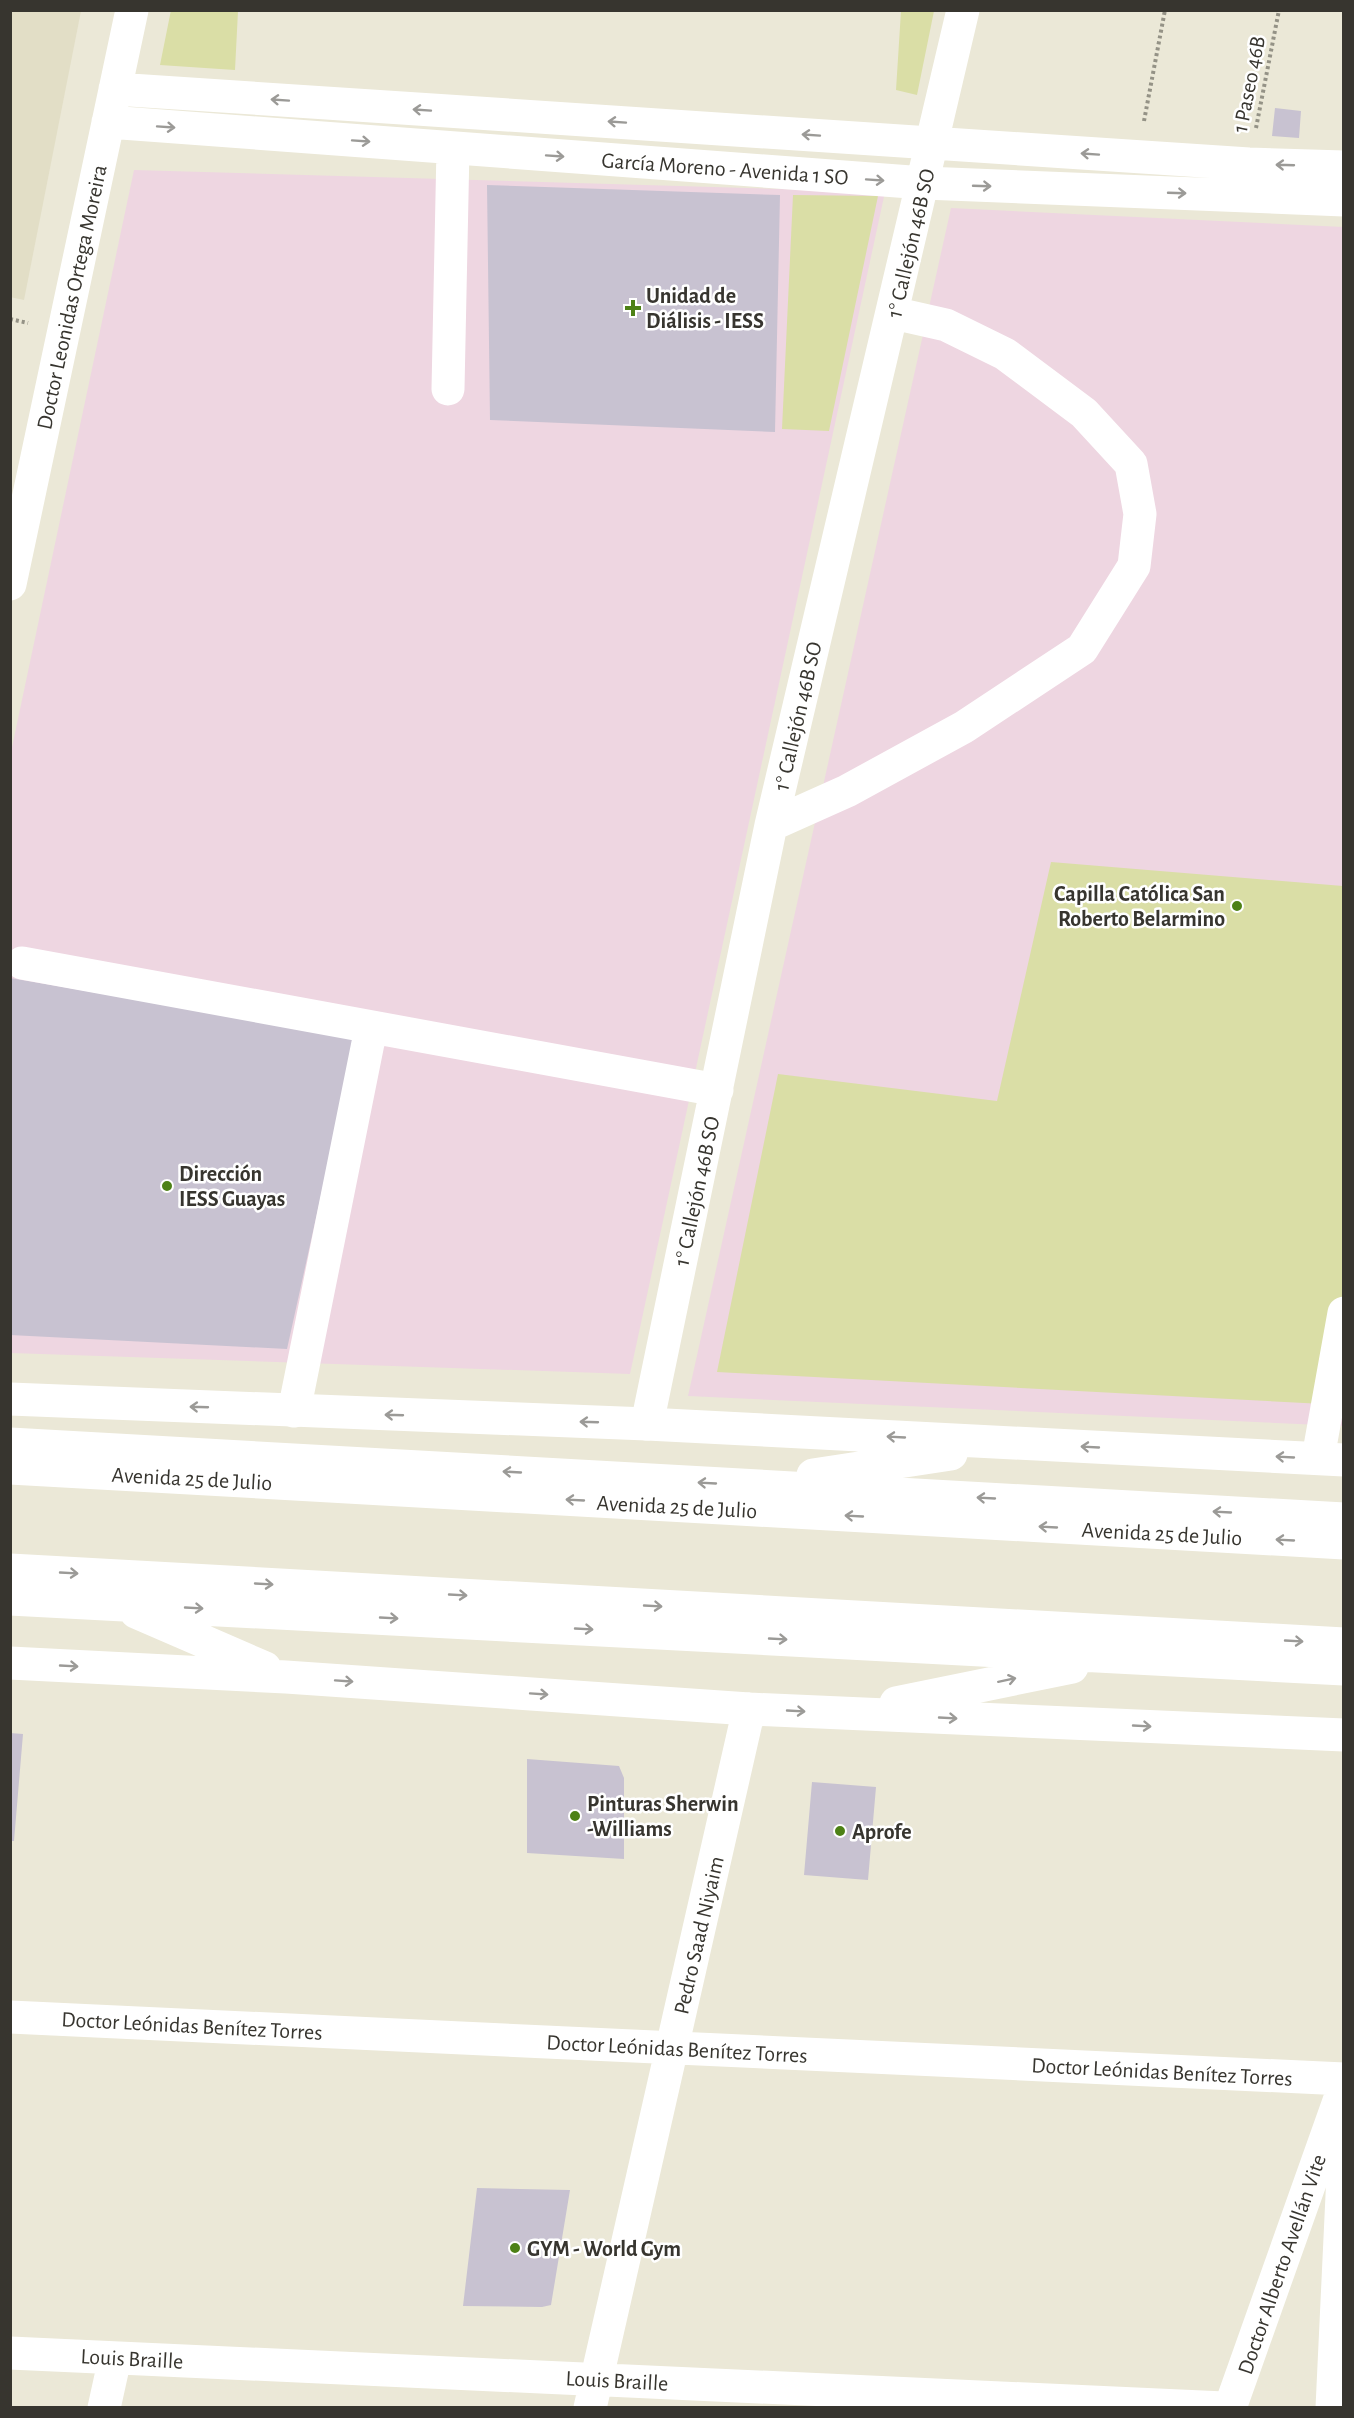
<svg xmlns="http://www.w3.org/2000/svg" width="1354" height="2418" viewBox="0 0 1354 2418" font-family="'Alegreya Sans',sans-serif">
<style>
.built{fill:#e2dec6}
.medical{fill:#eed6e1}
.green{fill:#dadea6}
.building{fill:#c8c2d1}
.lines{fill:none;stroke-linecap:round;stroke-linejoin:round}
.path{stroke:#949286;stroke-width:4;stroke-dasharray:3 3;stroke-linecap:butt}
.minor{stroke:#fff;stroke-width:33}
.major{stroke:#fff;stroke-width:33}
.oneway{stroke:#9b9a97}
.poi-dot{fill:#4d8116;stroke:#fff;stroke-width:2}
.labels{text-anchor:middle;stroke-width:5;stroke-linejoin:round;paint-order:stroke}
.street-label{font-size:22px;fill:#37352f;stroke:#fff}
.poi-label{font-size:22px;font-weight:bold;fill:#37352f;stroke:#fff;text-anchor:start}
</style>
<rect width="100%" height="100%" fill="#ebe8d7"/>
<!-- built -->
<path class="built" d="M10 11H81L24 300 10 297Z"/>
<!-- medical -->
<path class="medical" d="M134 170 885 192 630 1374 11 1353V752Z
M951 208 1343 227V1426L688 1396Z"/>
<!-- green -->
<path class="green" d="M171 10 238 11 235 70 160 65Z
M901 11H934L917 95 896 90Z
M793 195 878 196 829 431 782 429Z
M1051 862 1343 886V1405L717 1372 778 1074 997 1101Z"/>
<!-- building -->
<path class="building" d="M1275 108 1301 111 1299 138 1272 136Z
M487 185 780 195 775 432 490 420Z
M10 978 356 1037 287 1349 10 1335Z
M10 1733 23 1734 14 1841H10Z
M527 1759 619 1766 624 1778V1859L527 1853Z
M812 1782 876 1787 868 1880 804 1875Z
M477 2188 570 2190 551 2305 542 2307 463 2306Z"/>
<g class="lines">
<!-- path -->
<path class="path" d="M1144 121 1165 10
M1256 128 1279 10
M10 319 28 323"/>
<!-- minor -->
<path class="minor" d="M115 89 1249 164 1344 167
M108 122 924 183 1344 200
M448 389 453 148
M10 584 132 10
M771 825 847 791 964 727 1082 649 1134 566 1140 514 1131 464 1084 413 1005 354 946 325 893 313
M22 963 717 1090
M294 1411 371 1028
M647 1424 771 825 963 10
M1318 1458 1344 1313
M10 1468 1344 1543
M10 1570 1344 1644
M10 2017 1344 2079
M10 2353 1224 2408
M104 2408 115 2358
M590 2408 749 1709
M1230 2408 1344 2087
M1332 2408 1344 2153"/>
<!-- major -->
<path class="major" d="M10 1399 647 1424 1344 1460
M10 1444 1344 1519
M813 1475 951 1454
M10 1599 1344 1669
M136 1612 265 1668
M10 1663 286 1677 749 1709 1344 1735
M896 1703 1072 1667"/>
</g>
<!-- one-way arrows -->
<defs><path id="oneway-shaft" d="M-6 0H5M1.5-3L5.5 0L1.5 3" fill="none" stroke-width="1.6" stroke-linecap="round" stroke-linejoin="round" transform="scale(1.5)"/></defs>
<g class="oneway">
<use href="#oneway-shaft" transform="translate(280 100) rotate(-176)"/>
<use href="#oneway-shaft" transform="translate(422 110) rotate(-176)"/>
<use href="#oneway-shaft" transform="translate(617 122) rotate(-176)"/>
<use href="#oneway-shaft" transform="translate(166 127) rotate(4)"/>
<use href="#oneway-shaft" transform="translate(811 135) rotate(-176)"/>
<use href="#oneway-shaft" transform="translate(361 141) rotate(4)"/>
<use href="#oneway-shaft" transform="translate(1090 154) rotate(-176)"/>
<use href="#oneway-shaft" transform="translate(555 156) rotate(4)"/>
<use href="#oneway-shaft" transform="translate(1285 165) rotate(-178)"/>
<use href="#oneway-shaft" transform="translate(875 180) rotate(4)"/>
<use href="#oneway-shaft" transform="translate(982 186) rotate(2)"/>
<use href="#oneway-shaft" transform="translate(1177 193) rotate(2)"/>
<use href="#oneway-shaft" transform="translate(199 1407) rotate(-178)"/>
<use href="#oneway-shaft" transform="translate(394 1415) rotate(-178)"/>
<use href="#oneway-shaft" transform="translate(589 1422) rotate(-178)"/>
<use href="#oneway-shaft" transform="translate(896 1437) rotate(-177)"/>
<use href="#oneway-shaft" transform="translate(1090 1447) rotate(-177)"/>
<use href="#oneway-shaft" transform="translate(1285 1457) rotate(-177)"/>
<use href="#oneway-shaft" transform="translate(512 1472) rotate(-177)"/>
<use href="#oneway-shaft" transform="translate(707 1483) rotate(-177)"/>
<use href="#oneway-shaft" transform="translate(986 1498) rotate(-177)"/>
<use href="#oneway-shaft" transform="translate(575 1500) rotate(-177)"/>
<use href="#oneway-shaft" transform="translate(1222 1512) rotate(-177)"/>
<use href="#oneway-shaft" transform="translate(854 1516) rotate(-177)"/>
<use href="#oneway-shaft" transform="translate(1048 1527) rotate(-177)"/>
<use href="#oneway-shaft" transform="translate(1285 1540) rotate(-177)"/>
<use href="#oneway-shaft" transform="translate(69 1573) rotate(3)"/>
<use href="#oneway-shaft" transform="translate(264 1584) rotate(3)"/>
<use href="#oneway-shaft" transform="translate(458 1595) rotate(3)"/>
<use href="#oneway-shaft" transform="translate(653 1606) rotate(3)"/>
<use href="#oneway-shaft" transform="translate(194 1608) rotate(3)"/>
<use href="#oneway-shaft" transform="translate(389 1618) rotate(3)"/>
<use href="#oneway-shaft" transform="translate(584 1629) rotate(3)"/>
<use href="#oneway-shaft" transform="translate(778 1639) rotate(3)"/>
<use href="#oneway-shaft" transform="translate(1294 1641) rotate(3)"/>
<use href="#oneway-shaft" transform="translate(69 1666) rotate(3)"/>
<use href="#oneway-shaft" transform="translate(1007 1680) rotate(-12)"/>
<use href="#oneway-shaft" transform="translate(344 1681) rotate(4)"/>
<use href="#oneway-shaft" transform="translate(539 1694) rotate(4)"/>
<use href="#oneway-shaft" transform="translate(796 1711) rotate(3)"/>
<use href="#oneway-shaft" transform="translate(948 1718) rotate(3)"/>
<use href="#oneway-shaft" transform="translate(1142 1726) rotate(3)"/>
</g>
<!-- markers -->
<g class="poi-dot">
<path d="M630 299h6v6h6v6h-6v6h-6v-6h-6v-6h6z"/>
<circle cx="1237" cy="906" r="6"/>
<circle cx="167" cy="1186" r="6"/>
<circle cx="575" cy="1816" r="6"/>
<circle cx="840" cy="1831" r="6"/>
<circle cx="515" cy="2248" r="6"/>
</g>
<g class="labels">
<!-- street labels -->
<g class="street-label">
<text transform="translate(1248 84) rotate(-79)" y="8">1 Paseo 46B</text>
<text transform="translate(725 168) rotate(4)" y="8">García Moreno - Avenida 1 SO</text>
<text transform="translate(910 243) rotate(-77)" y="8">1° Callejón 46B SO</text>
<text transform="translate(71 297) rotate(-78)" y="8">Doctor Leonidas Ortega Moreira</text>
<text transform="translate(797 716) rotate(-77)" y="8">1° Callejón 46B SO</text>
<text transform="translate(696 1191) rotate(-78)" y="8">1° Callejón 46B SO</text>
<text transform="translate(192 1478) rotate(3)" y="8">Avenida 25 de Julio</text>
<text transform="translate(677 1506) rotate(3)" y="8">Avenida 25 de Julio</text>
<text transform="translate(1162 1533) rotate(3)" y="8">Avenida 25 de Julio</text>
<text transform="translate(698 1935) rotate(-77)" y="8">Pedro Saad Niyaim</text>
<text transform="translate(192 2025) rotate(3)" y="8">Doctor Leónidas Benítez Torres</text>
<text transform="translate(677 2048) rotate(3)" y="8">Doctor Leónidas Benítez Torres</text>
<text transform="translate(1162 2071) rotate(3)" y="8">Doctor Leónidas Benítez Torres</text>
<text transform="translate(1281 2264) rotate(-71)" y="8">Doctor Alberto Avellán Vite</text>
<text transform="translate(132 2358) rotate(3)" y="8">Louis Braille</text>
<text transform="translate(617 2380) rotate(3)" y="8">Louis Braille</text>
</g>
<!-- poi labels -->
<g class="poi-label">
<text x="646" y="303">Unidad de<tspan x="646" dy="25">Diálisis - IESS</tspan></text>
<text x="1225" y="901" text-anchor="end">Capilla Católica San<tspan x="1225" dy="25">Roberto Belarmino</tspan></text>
<text x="179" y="1181">Dirección<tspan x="179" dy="25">IESS Guayas</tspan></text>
<text x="587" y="1811">Pinturas Sherwin<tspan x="587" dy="25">-Williams</tspan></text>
<text x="852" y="1839">Aprofe</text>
<text x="527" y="2256">GYM - World Gym</text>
</g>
</g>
<!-- border -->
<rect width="1354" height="2418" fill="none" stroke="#37352f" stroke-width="24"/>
</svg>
